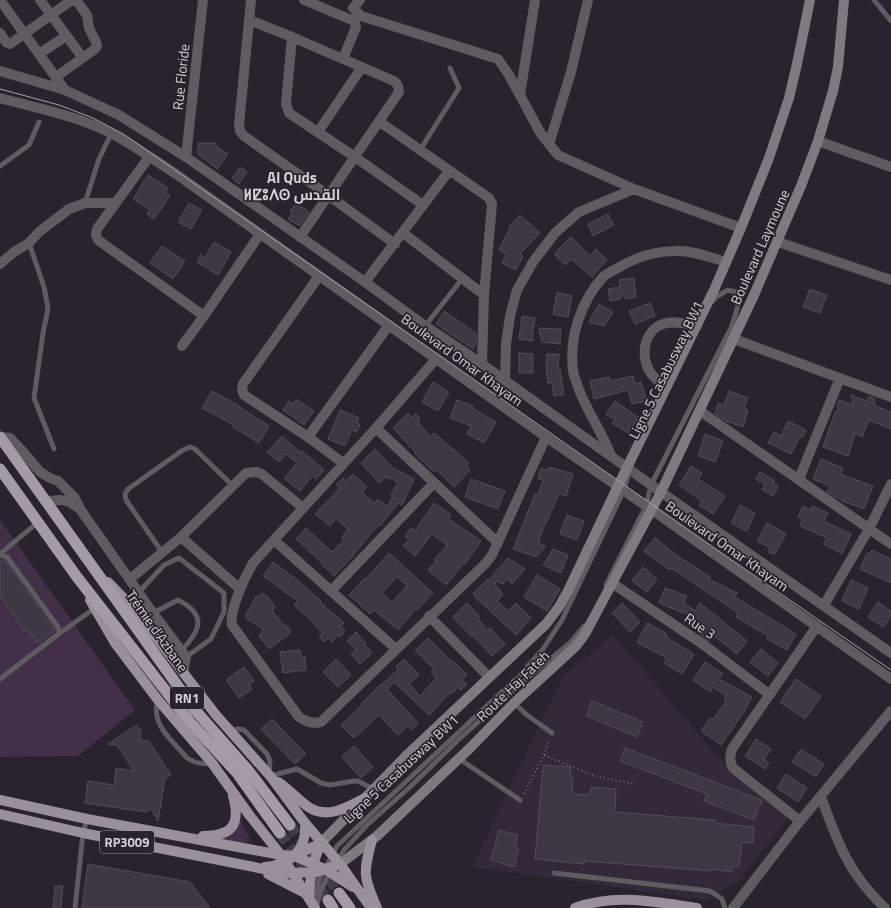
<svg xmlns="http://www.w3.org/2000/svg" width="891" height="908" viewBox="0 0 891 908" font-family="'Titillium Web',Cairo,'Noto Sans Tifinagh',sans-serif">
<style>
.built{fill:#342939}
.green{fill:#423049}
.building{fill:#3f3743;stroke:#544b57;fill-rule:evenodd}
.lines{fill:none;stroke-linecap:round;stroke-linejoin:round}
.trunk-tunnel{stroke:#443c46;stroke-width:11;stroke-dasharray:11 5.5;stroke-linecap:butt}
.path{stroke:#837c85;stroke-width:1.5;stroke-dasharray:1 3;stroke-linecap:butt}
.service{stroke:#5f5b61;stroke-width:5}
.minor{stroke:#5f5b61;stroke-width:10}
.tertiary{stroke:#5f5b61;stroke-width:10}
.secondary{stroke:#807982;stroke-width:10}
.primary{stroke:#99909c;stroke-width:10}
.trunk{stroke:#a49aa8;stroke-width:11}
.tram{stroke:#a8a3ab;stroke-width:1}
.labels{text-anchor:middle;stroke-width:3.5;stroke-linejoin:round;paint-order:stroke}
.shield{fill:#2a222d;stroke:#a29ca4;stroke-width:1}
.shield-label{font-size:13px;font-weight:bold;fill:#d5d0d7}
.street-label{font-size:14px;fill:#d5d0d7;stroke:#2a222d}
.neighbourhood-label{font-size:15px;font-weight:bold;fill:#d5d0d7;stroke:#2a222d}
</style>
<rect width="100%" height="100%" fill="#2a222d"/>
<!-- built -->
<path class="built" d="M613 635 724 764 788 818 738 882 706 900 472 867 563 676Z"/>
<!-- green -->
<path class="green" d="M0 520 135 710 78 756 0 757Z
M239 816 250 840 244 844 220 840 228 835Z"/>
<!-- building -->
<path class="building" d="M198 143H216V146L228 154 217 169 198 154Z
M240 167 247 172 239 184 232 178Z
M148 175 168 188 165 193 170 196 154 219 147 214 150 210 133 199Z
M189 203 202 210 191 229 178 222Z
M296 203 309 212 300 226 288 219 292 213 290 212Z
M608 214 614 225 593 236 588 224Z
M520 215 540 233 520 254 523 256 516 270 502 263 506 254 499 250 510 228 509 227Z
M571 237 590 256 596 249 607 260 592 277 571 259 565 265 554 254Z
M214 242 231 252 218 275 197 262 201 255 205 258Z
M162 246 185 261 173 279 150 263Z
M634 278 636 297 625 299 623 294 620 299 610 301 608 289 620 287 619 280Z
M810 289 827 295 820 313 803 307Z
M557 292 572 296 568 317 553 314Z
M650 303 655 316 635 324 629 311Z
M599 304 613 312 604 326 589 322Z
M444 311 476 333V344L473 349 436 324Z
M522 316 535 318 534 326H533V341L519 339Z
M539 328 561 329 560 344 542 342Z
M519 353 533 354V373H519Z
M547 354H559L558 370 560 369 564 395 554 396 552 383H548L546 369Z
M633 376 635 384 641 382 647 401 632 404 628 390 594 399 590 381 609 377 610 381Z
M433 382 449 392 438 411 422 402Z
M212 391 238 405V406L269 426 259 443 233 427 234 425 202 408Z
M729 391 748 398 744 408 748 410 743 427 726 421 715 414 718 403 724 405Z
M851 395 867 401 869 396 874 398 875 406 891 412V429L869 420 862 437 855 434 848 456 823 447 835 412 838 411 837 406 839 400 853 405Z
M296 399 314 411 304 425 283 410 289 401 292 404Z
M457 400 473 406 472 408 496 422 484 443 467 434 471 426 450 418Z
M615 401 639 418 628 433 612 423 615 420 606 414Z
M340 410 359 418 357 423 360 425 357 432 352 430 345 446 328 439Z
M408 413 412 417 416 414 420 419 418 422 431 437 434 433 469 463 466 466 470 470 454 487 436 469 434 472 415 454 416 453 393 428Z
M788 421 806 430 802 438 800 437 791 454 768 443 774 432 781 436Z
M705 434 723 441 715 462 698 456Z
M282 436 301 453 302 451 324 470 316 479 312 476 300 491 284 478 297 463 286 454 279 462 267 452Z
M375 449 393 468 414 479 402 505 398 503 380 526 378 525 351 558 334 576 321 564 322 563 296 539 306 528 332 552 344 540 342 537 348 529 336 519 330 526 315 514 340 488 336 485 343 478 346 481 353 474 367 487 362 492 374 503 378 499 387 506 393 497 391 496 398 482 386 477 379 483 361 463Z
M821 459 843 468 840 474 873 486 864 509 842 501V500L833 496 827 492 830 486 813 479Z
M691 466 702 473 698 479 725 496 713 514 699 505 702 501 679 485Z
M549 467 573 474 566 496 559 493 547 522 546 521 538 543 546 546 536 557 513 549 535 494 538 495 543 480 538 479 541 468 548 470Z
M760 472 774 480 773 483 778 486 773 496 762 490 765 484 756 479Z
M471 479 505 491 498 509 465 497Z
M434 503 451 515 449 519 481 541 465 564 464 563 446 585 428 570 436 561 434 560 447 545 432 534 415 556 403 546 409 539 405 536 411 528 415 531Z
M740 505 755 513 747 531 731 523Z
M803 506 810 510 812 506 828 513 824 521 851 534 842 554 824 544 827 538 800 526 803 519 798 517Z
M567 515 584 521 577 540 560 534Z
M767 523 786 534 774 555 768 552 770 548 757 541Z
M655 538 684 561V560L710 577 709 579 737 593 735 597 796 634 787 650 767 639 768 636 736 617 738 613 671 568 669 570 644 551Z
M553 549 568 555 561 573 543 565Z
M872 550 891 559V583L860 569 867 553 870 554Z
M389 553 433 593 417 610 416 609 398 630 374 610 370 614 349 595 365 578 366 579ZM397 577 407 586 392 602 382 593Z
M508 558 525 569 512 584 507 579 503 584 497 581 495 584 503 595 497 601 508 611 516 603 531 618 516 635 474 596 475 595 473 593 488 579 489 580Z
M4 560 55 630 37 643 28 630 25 632 0 595V563Z
M273 562 300 582 321 601 320 602 344 623 340 627 345 631 340 637 338 635 332 642 328 638 325 642 319 637 323 633 315 626 316 625 294 605 298 601 263 576Z
M643 567 657 579 647 592 632 581Z
M537 575 560 589 547 611 524 597Z
M851 580 868 588 859 609 842 601Z
M665 588 687 596 684 603 695 611 700 603 747 641 737 654 713 635 709 641 698 633 701 629 688 620 691 616 659 603Z
M262 593 268 597 275 607 272 611 282 623 289 628 291 631 288 635 269 649 261 638 259 637 263 629 247 619 245 616 256 597Z
M878 602 891 611V616L883 627 868 617Z
M467 603 480 617 478 619 488 630 490 628 505 644 492 656 472 635 471 636 453 617Z
M622 603 640 622 630 632 612 613Z
M647 623 667 634 666 637 694 654 682 674 664 663 667 658 637 643Z
M356 632 366 643 364 644 372 653 360 664 351 654 356 650 347 641Z
M428 638 452 662 453 661 467 675 462 680 467 684 461 690 458 687 452 694 451 692 429 715 394 682 387 689 418 723 411 730 408 726 398 735 379 715 354 738 341 725 362 705 361 704 380 685H381L398 670 396 667 404 659 419 675 409 684 420 696 436 678 431 672 434 669 415 651Z
M761 649 778 663 768 676 750 662Z
M300 650 301 657H305L306 670 283 673 280 652Z
M336 659 351 675 338 687 323 672Z
M705 662 723 674 719 679 752 697 742 715 721 745 701 731 710 718 713 720 726 701 724 699 726 696 713 687 710 692 693 680Z
M244 667 254 681 249 684 252 689 239 698 226 680Z
M796 679 821 696 805 719 780 702Z
M592 701 643 722 637 737 586 716Z
M272 719 306 754 295 764 261 729Z
M137 725 141 731 140 740 149 741 171 775 165 779 158 821 151 809 145 812 85 803 88 781 114 785 116 768 134 771 117 745 108 744Z
M756 739 771 749 764 760 769 763 765 769 745 756Z
M354 746 373 767 361 778 342 757Z
M625 748 762 800 754 820 704 801 707 794 620 761Z
M801 749 824 764 816 777 792 762Z
M543 765 571 767 570 778H573L572 794 590 795 591 787 616 789 615 812 715 820 714 823 754 827 753 843 742 842 739 867H732V872L711 869V871L584 861V864L535 859Z
M786 774 807 788 798 802 777 788Z
M499 830 518 835 515 847 519 848 514 867 491 860Z
M88 864 190 882 210 908H82Z
M55 886H63L61 908H53Z"/>
<g class="lines">
<!-- trunk-tunnel -->
<path class="trunk-tunnel" d="M290 825 339 893
M280 833 328 900"/>
<!-- path -->
<path class="path" d="M544 755 549 740
M524 794 544 755 594 776 635 784"/>
<!-- service -->
<path class="service" d="M874 0 891 21
M420 150 459 88 450 68
M0 166 29 145 39 122
M85 203 99 159 111 134
M29 243 44 287 48 309 43 333 34 398 54 449
M425 326 462 279
M162 552 126 500 125 494 128 489 183 450 190 447 195 449 232 485
M0 554 38 522
M0 555 7 557 58 627 60 633 0 679
M606 585 646 506 651 485 732 326 739 302 736 292 728 290 716 297 713 301
M139 592 164 565 179 558 224 593V612L211 639 186 657
M153 613 178 600C208 615 200 631 181 651
M60 633 95 608
M158 700C150 725 173 741 187 758 195 763 202 765 212 763
M514 703 527 715 552 733
M230 731 238 729 244 730 267 754 270 761 269 773
M458 758 520 800
M270 776 297 769 321 783 330 785 354 781H358L373 789
M337 861 344 850 367 825 410 787 457 741 525 680 570 643 584 626
M554 873 710 891 722 899 725 908
M313 899 320 878 337 846 520 675 543 649 562 620 624 490 628 475
M75 908 83 833 87 819
M316 908 321 890 330 871"/>
<!-- minor -->
<path class="minor" d="M0 0 65 90
M40 0 83 58
M251 0 239 125 240 131 244 136 328 195 395 244
M304 0 354 21 356 27 343 59
M360 0 353 8 361 16 498 59 509 75 541 134 558 155 634 189 741 228
M249 20 292 37 394 81C398 84 399 87 399 92L300 237
M0 33 6 42 10 44 72 0
M292 37 286 104 289 113 355 157 423 205
M39 54 66 36
M56 77 95 49 97 46 96 42 89 28 87 15 76 0
M520 95 535 0
M380 122 489 198 492 204 484 295 482 364
M318 132 362 67
M818 141 891 167
M549 144 571 72 588 0
M149 157 97 229 96 235 98 240 204 316
M186 157 203 0
M403 233 484 295
M778 242 891 280
M0 264 14 252 29 243 39 232 69 209 85 203H116
M319 276 243 384 242 390 244 395 308 437 343 463
M365 282 449 171
M734 339 891 397
M182 346 204 316 260 234
M436 359 376 428 253 563C245 577 229 610 232 625L299 717C307 722 312 724 321 722L485 564 492 555 546 437
M505 382 506 344 510 316 517 290 533 262 555 233 579 212 634 189
M667 386C663 383 657 381 654 377 639 362 642 331 663 324 673 320 686 324 697 326
M700 411 891 544
M376 428 498 543
M0 437 10 438 25 454 40 472 52 479 58 481 74 497 79 506
M308 437 389 325
M611 456C602 431 585 409 577 384 576 380 573 375 573 370 569 337 581 301 603 277 606 274 612 271 616 269 634 258 654 251 676 251 693 250 711 258 726 262
M799 479 840 378
M47 502C62 498 68 500 80 509L153 613 186 657 183 672
M181 537 240 589
M274 540 396 649
M130 579 181 537 246 473 257 472 263 475 303 508
M612 583 704 645 770 695
M331 591 434 483
M824 605 869 529 891 484
M429 616 489 677
M821 797C838 843 848 873 885 908
M800 821 733 768C729 761 730 756 732 749L817 626"/>
<!-- tertiary -->
<path class="tertiary" d="M0 71 65 90 119 115 186 157 365 282 425 326 482 364 661 492 891 653
M0 98C33 107 68 114 100 128 127 140 151 158 176 174L546 437 652 510 891 679
M733 908 800 821 891 711"/>
<!-- secondary -->
<path class="secondary" d="M321 843 405 757 546 624 559 607 568 591 618 486 714 290 741 228 769 158 789 98 797 64 810 0
M340 864 377 836 470 748 514 703 576 646 585 634 661 492 754 295 801 186 818 141 833 91 838 67 844 0"/>
<!-- primary -->
<path class="primary" d="M108 582 135 610 216 715 271 777 305 823 340 864 371 908
M90 600 115 643 158 700 212 763 250 816 281 855 315 908
M278 782C289 789 299 801 310 808 328 819 348 807 365 798
M0 800 87 819 281 855 294 856 321 843
M0 814 83 833 284 873 316 872 340 864
M203 836C232 836 241 825 233 796
M372 840C363 873 363 876 377 908
M294 856 325 869 353 887
M265 867C291 864 307 851 305 823
M268 874 305 893
M309 899C309 879 313 861 321 843
M575 908C616 893 655 902 697 908"/>
<!-- trunk -->
<path class="trunk" d="M0 437 195 710 248 770 290 825
M0 469 77 577 190 722 237 773 280 833
M339 893 350 908
M328 900 333 908"/>
<!-- tram -->
<path class="tram" d="M0 89 59 105 93 118 125 135 713 547 891 670"/>
</g>
<g class="labels">
<!-- shield labels -->
<g class="shield">
<rect x="170" y="687" width="34" height="22" rx="3"/>
<rect x="100" y="831" width="54" height="22" rx="3"/>
</g>
<g class="shield-label">
<text x="187" y="703">RN1</text>
<text x="127" y="847">RP3009</text>
</g>
<!-- street labels -->
<g class="street-label">
<text transform="translate(181 77) rotate(-84)" y="5">Rue Floride</text>
<text transform="translate(760 247) rotate(-66)" y="5">Boulevard Laymoune</text>
<text transform="translate(462 360) rotate(36)" y="5">Boulevard Omar Khayam</text>
<text transform="translate(666 370) rotate(-64)" y="5">Ligne 5 Casabusway BW1</text>
<text transform="translate(727 546) rotate(35)" y="5">Boulevard Omar Khayam</text>
<text transform="translate(700 626) rotate(35)" y="5">Rue 3</text>
<text transform="translate(157 631) rotate(55)" y="5">Trémie d'Azbane</text>
<text transform="translate(513 686) rotate(-44)" y="5">Route Haj Fateh</text>
<text transform="translate(401 769) rotate(-43)" y="5">Ligne 5 Casabusway BW1</text>
</g>
<!-- neighbourhood labels -->
<g class="neighbourhood-label">
<text x="292" y="183">Al Quds<tspan x="292" dy="17">ⵍⵇⵓⴷⵙ القدس</tspan></text>
</g>
</g>
</svg>
